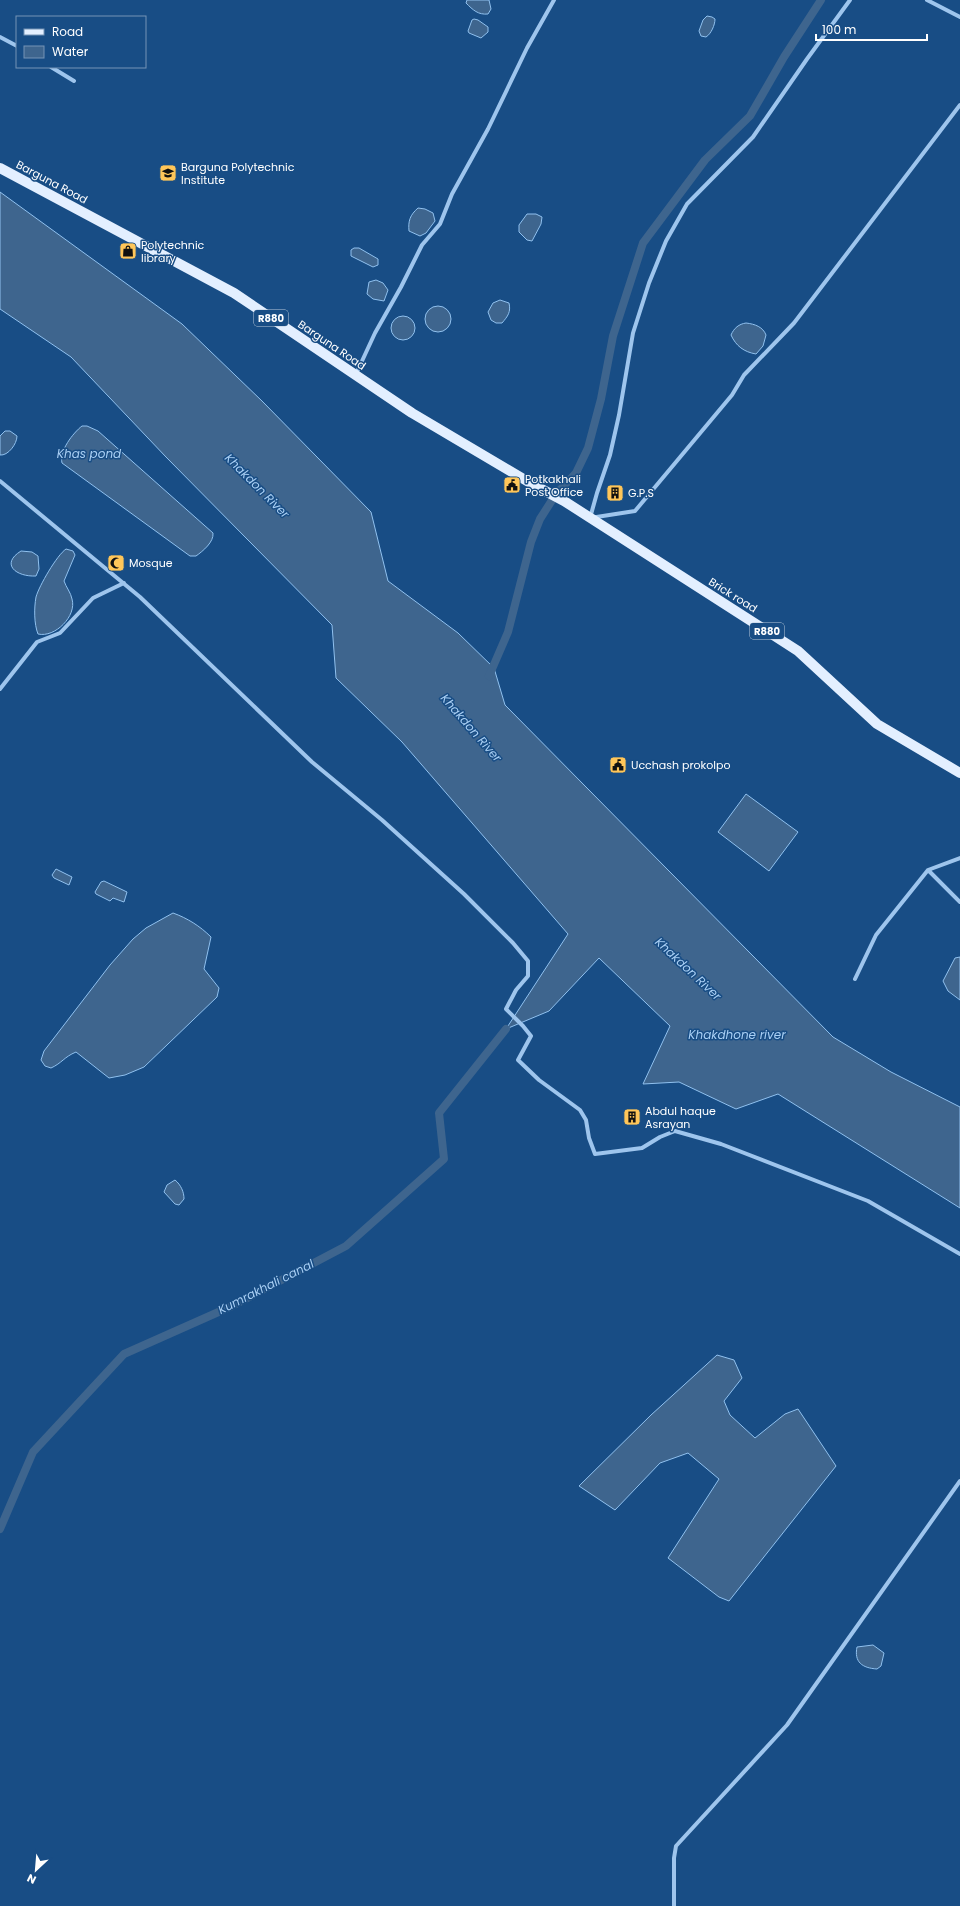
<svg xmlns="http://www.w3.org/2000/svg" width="960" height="1906" viewBox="0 0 960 1906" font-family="Poppins,sans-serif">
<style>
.water{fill:#3e658e;stroke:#90c1ef}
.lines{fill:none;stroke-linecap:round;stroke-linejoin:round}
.canal{stroke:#3e658e;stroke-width:8}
.minor{stroke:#9ec5ed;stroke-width:4}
.primary{stroke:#e3efff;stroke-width:10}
.labels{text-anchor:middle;stroke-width:3;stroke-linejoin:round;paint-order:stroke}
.shield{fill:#184d85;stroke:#bacada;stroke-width:1}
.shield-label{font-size:10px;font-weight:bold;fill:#fff}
.poi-label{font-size:11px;fill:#fff;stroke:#184d85;text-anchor:start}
.street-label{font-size:11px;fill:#fff;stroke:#184d85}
.water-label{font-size:12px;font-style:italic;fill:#a9cff4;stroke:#184d85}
</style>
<rect width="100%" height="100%" fill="#184d85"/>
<!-- water -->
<path class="water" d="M467 0H489L491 9 488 14C478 15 473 10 466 3Z
M707 16 712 17 715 19C715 25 711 34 706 37L701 36 699 31 703 20Z
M474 19 478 20 488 27V32L481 38 469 33 468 31 472 20Z
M0 192 182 324 262 401 371 512 388 581 458 633 494 668 505 705 833 1037 891 1072 960 1107V1208L778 1094 736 1109 679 1082 643 1084 670 1026 599 958 549 1011 506 1029 568 934 402 742 336 678 332 625 166 457 71 357 0 309Z
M418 208 425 209 433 213 435 221 426 233 420 236 409 231C408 221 410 215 418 208Z
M527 214H536L542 217 541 224 532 241 527 240 519 232V225Z
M354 248H359L378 259V265L373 267 351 256V250Z
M376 280 383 283 388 290 384 301 373 299 367 294 369 282Z
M500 300 509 303C511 312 508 316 502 323H496L491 320 488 312 493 303Z
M425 319a13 13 0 1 1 26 0a13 13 0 1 1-26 0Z
M391 328a12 12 0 1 1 24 0a12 12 0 1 1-24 0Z
M746 323C755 324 763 327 766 335L763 346 756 354C744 352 736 346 731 335 734 328 739 324 746 323Z
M82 426H87L98 431 213 533C214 542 203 551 196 556H190L62 463C59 451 73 433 82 426Z
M5 431H10L17 436C17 444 8 456 0 455V436Z
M66 549 73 551 75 555 64 581C66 587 71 593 72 599 77 616 55 638 38 634 34 624 34 608 36 597 39 586 57 555 66 549Z
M21 551 32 552 38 556 39 569 36 576C16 577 0 564 21 551Z
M746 794 798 832 769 871 718 832Z
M56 869 72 877 69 885 54 878 52 875Z
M104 881 127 892 124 902 113 898 110 901 96 894 95 892 101 882Z
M173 913C187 918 200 926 211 937L204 969 219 988 217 997 144 1067 125 1075 109 1078 76 1052C64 1057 62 1063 51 1068L45 1066 41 1060 44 1051 110 965 133 939 146 928Z
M960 957V1000L948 991 943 981 955 958Z
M175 1180C181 1185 184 1192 184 1199L179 1205 175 1204 164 1192 167 1185Z
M717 1355 734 1360 742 1378 724 1401 730 1415 755 1438 785 1414 798 1409 836 1466 729 1601 719 1597 668 1558 719 1479 688 1453 660 1463 615 1510 579 1486 651 1415Z
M873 1645 884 1653 881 1666 877 1669C862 1668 854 1662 857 1647Z"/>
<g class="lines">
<!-- canal -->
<path class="canal" d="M489 676 508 632 531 542 540 519 556 494 576 473 588 448 601 399 613 336 643 243 705 160 750 116 784 57 821 0
M0 1529 33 1452 124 1354 232 1306 346 1246 444 1159 439 1113 506 1029"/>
<!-- minor -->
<path class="minor" d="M850 0 807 59 753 137 687 204 666 241 649 283 633 333 619 415 610 455 597 493 590 518 635 511 732 395 744 375 794 323 960 105
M927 0 960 17
M0 37 17 46
M51 67 74 81
M356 374 375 333 401 287 422 245 440 224 452 194 488 129 527 48 554 0
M0 481 140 597 312 762 382 820 464 894 513 943 528 961V976L516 990 506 1009 523 1026 531 1036 518 1060 539 1080 580 1110 586 1120 589 1138 595 1154 642 1148 660 1137 675 1131 721 1144 868 1201 960 1254
M0 689 37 642 60 633 93 598 124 583
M928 870 960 902
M855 979 876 935 928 870 960 858
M674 1906V1858L676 1846 787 1725 960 1481"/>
<!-- primary -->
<path class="primary" d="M0 168 234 293 412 413 532 484 564 501 798 651 877 724 960 773"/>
</g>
<!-- icons -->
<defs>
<g id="university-square" transform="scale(0.9)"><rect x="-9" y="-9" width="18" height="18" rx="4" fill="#ffc659" stroke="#184d85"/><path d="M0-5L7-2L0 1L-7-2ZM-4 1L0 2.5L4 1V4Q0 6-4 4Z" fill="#111"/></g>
<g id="shop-square" transform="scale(0.9)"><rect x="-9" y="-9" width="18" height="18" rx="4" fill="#ffc659" stroke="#184d85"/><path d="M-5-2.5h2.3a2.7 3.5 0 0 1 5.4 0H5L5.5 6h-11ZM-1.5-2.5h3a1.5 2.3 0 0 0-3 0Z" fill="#111"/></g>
<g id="civic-square" transform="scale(0.9)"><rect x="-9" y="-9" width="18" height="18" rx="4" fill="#ffc659" stroke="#184d85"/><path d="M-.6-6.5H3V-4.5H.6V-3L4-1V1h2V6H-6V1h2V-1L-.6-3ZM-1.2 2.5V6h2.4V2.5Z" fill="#111"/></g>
<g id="building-square" transform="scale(0.9)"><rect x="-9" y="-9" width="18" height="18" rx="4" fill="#ffc659" stroke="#184d85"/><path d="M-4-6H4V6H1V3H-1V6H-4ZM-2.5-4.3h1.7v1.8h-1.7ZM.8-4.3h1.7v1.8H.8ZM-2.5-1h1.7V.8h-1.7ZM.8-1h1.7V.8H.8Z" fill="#111"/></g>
<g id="mosque-square" transform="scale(0.9)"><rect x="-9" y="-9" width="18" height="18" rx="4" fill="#ffc659" stroke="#184d85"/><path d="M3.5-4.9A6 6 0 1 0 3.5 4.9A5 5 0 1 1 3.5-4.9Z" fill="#111"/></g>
</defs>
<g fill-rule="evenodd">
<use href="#university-square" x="168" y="173"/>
<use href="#shop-square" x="128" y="251"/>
<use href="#civic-square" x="512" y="485"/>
<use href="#building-square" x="615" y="493"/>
<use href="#mosque-square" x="116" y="563"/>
<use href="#civic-square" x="618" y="765"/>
<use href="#building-square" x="632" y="1117"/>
</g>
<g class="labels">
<!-- shield labels -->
<g class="shield">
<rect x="254" y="310" width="34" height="16" rx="3"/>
<rect x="750" y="623" width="34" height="16" rx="3"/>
</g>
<g class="shield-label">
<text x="271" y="322">R880</text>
<text x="767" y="635">R880</text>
</g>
<!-- poi labels -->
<g class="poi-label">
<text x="181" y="171">Barguna Polytechnic<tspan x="181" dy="13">Institute</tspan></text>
<text x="141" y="249">Polytechnic<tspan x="141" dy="13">library</tspan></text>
<text x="525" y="483">Potkakhali<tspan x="525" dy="13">Post Office</tspan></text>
<text x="628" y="497">G.P.S</text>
<text x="129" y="567">Mosque</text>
<text x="631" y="769">Ucchash prokolpo</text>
<text x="645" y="1115">Abdul haque<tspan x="645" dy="13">Asrayan</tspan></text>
</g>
<!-- street labels -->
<g class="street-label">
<text transform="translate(52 182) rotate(28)" y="4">Barguna Road</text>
<text transform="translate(332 345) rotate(34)" y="4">Barguna Road</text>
<text transform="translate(733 595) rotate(32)" y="4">Brick road</text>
</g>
<!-- water labels -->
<g class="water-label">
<text x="89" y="458">Khas pond</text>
<text transform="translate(257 486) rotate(45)" y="4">Khakdon River</text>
<text transform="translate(471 728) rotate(49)" y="4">Khakdon River</text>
<text transform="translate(688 969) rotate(43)" y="4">Khakdon River</text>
<text x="737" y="1039">Khakdhone river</text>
<text transform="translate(266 1287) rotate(-27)" y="4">Kumrakhali canal</text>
</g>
</g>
<!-- legend -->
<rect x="16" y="16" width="130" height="52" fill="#184d85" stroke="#7494b6"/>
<rect x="24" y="29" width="20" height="6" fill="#e3efff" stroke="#7494b6"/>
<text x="52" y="36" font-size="12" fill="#ffffff">Road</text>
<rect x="24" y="46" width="20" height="12" fill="#3e658e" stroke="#7494b6"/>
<text x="52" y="56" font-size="12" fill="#ffffff">Water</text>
<!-- north arrow -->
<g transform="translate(36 1870) rotate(206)" stroke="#184d85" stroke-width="3" paint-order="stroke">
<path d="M0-3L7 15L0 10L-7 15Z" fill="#ffffff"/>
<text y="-6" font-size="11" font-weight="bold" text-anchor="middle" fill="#ffffff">N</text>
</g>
<!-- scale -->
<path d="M816 34v6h111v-6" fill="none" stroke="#ffffff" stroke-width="2"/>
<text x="822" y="34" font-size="12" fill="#ffffff" stroke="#184d85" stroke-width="3" paint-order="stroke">100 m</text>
</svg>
